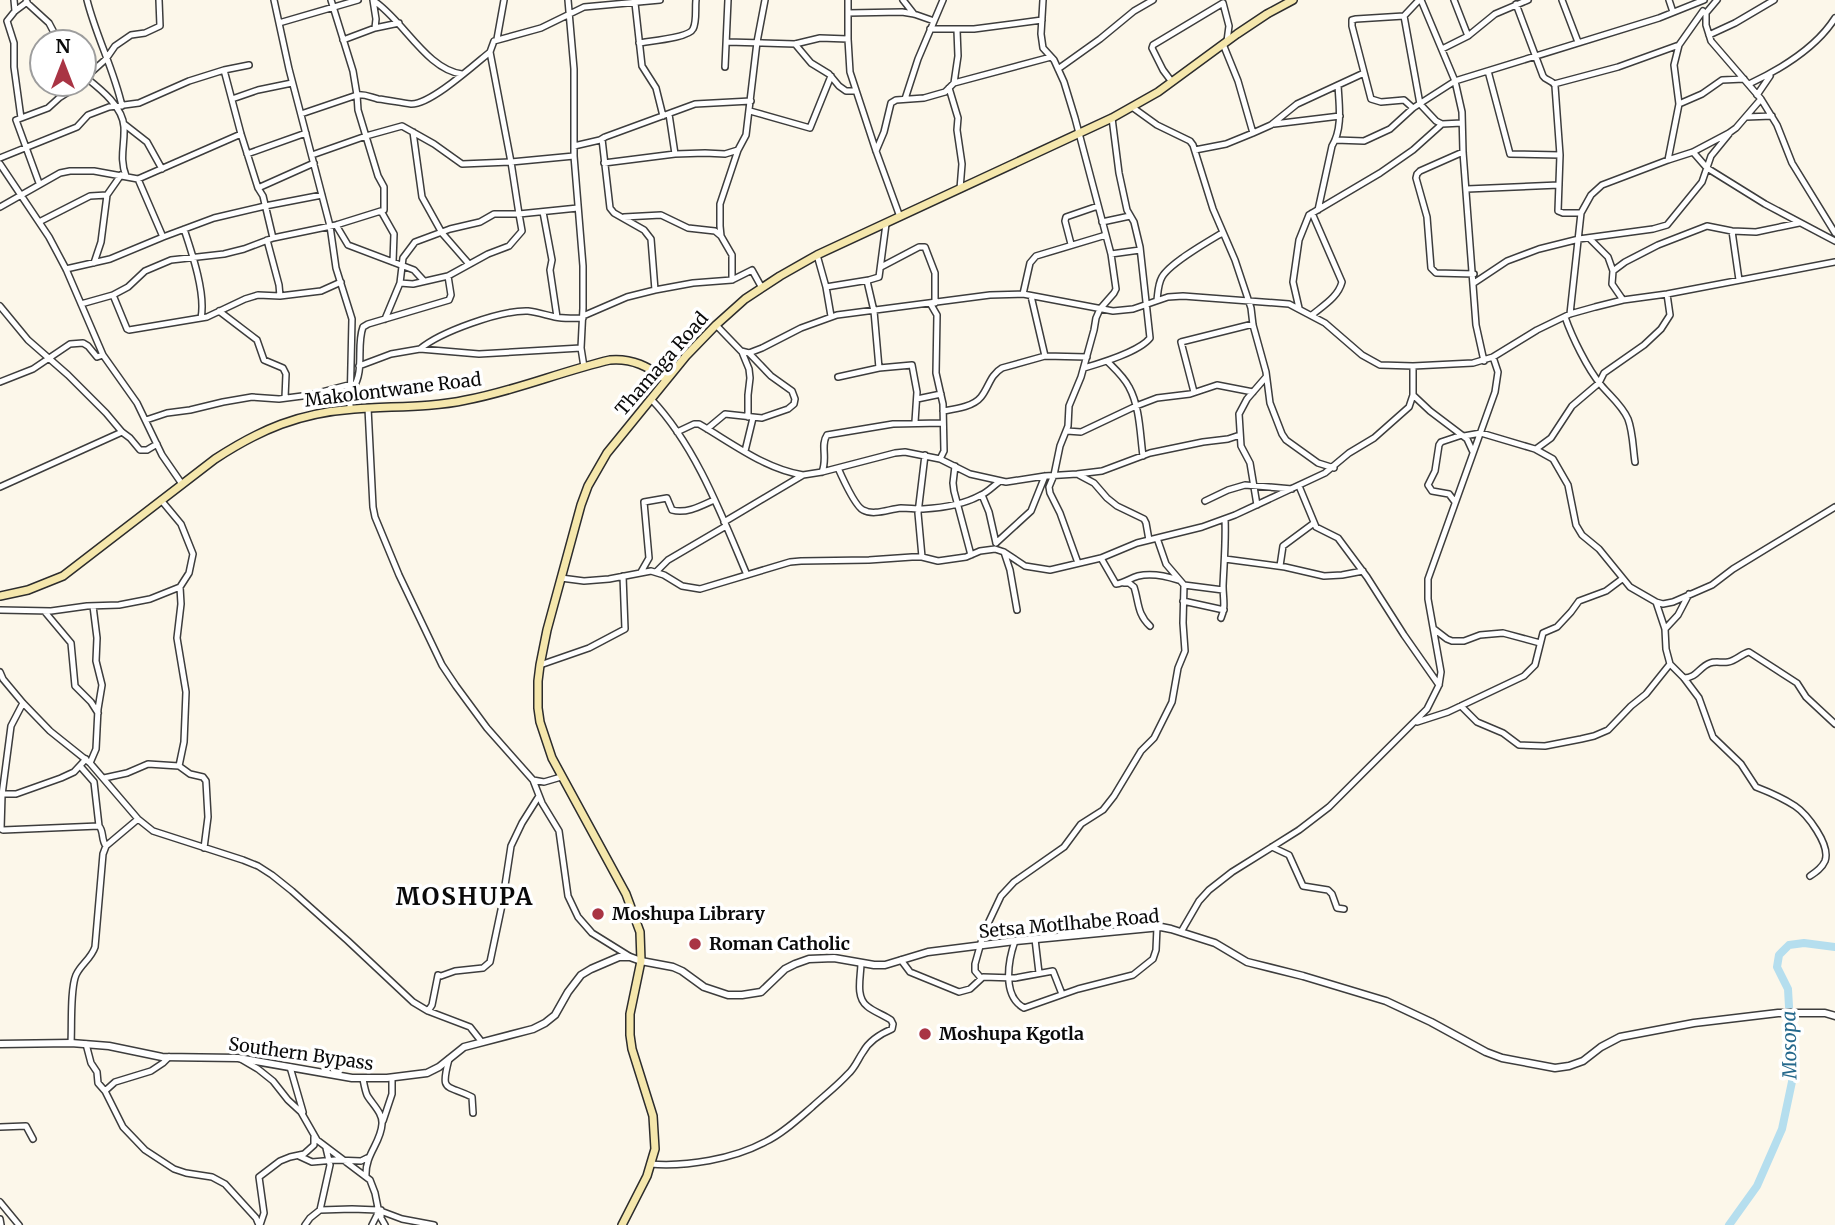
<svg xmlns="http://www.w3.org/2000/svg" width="1835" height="1225" viewBox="0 0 1835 1225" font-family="Merriweather,serif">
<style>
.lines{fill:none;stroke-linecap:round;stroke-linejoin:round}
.river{stroke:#b5deee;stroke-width:8}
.minor-casing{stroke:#3d3d3d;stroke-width:8}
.tertiary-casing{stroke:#3d3d3d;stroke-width:9}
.secondary-casing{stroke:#2c2c2c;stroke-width:10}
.minor{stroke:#fff;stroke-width:5}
.tertiary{stroke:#fff;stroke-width:6}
.secondary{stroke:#f5e7ac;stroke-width:7}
.poi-dot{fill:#a93444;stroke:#fff;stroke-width:2.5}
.labels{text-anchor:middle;stroke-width:7;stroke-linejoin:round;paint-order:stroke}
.street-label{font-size:18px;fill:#0a0a0a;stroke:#fff}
.poi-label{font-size:18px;font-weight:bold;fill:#0a0a0a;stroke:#fff;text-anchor:start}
.water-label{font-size:19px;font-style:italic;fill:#24688c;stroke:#fff}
.district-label{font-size:24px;font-weight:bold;letter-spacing:2px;fill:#0a0a0a;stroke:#fff}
</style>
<rect width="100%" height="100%" fill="#fcf7ea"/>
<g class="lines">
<!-- river -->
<path class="river" d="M1729 1225 1757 1186 1782 1129 1793 1077 1788 989 1777 967 1779 955 1789 945 1804 943 1835 947"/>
<!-- minor casing -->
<g class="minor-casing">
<path id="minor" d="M14 0 15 11
M87 0C96 36 114 70 122 106
M274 0 289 69 330 226 336 268 352 319 350 409
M373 0 376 19 375 28
M568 0 574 69V156L583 266V308L581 348 584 367
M848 0V39L850 72 876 151 900 217
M903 0 914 14
M1043 0 1041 34 1043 48 1054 60 1064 82 1075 118 1111 254 1116 289 1114 293 1100 309 1096 318 1094 330 1081 377 1069 406 1068 426 1060 446 1054 475 1049 487 1050 493 1060 513 1078 563
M1419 0 1404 16 1420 104 1436 121 1442 124 1462 123
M1421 0 1455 81 1462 112 1463 152 1476 325 1484 361
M1454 0 1468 36
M1562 0 1578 42
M1669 0 1673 12
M1717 0 1706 13V25L1711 41 1761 99 1777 125 1792 163 1835 233
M374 1C403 20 427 70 462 74
M26 2 49 23 59 42
M635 3 642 66 656 88 663 116
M1223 3 1229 26 1227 41
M1516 4 1543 76C1546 81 1553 80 1555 86L1560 155 1558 211 1563 213H1581
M848 13 902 12 914 14 934 21
M1404 16 1356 19 1352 20V26L1371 99 1381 102 1404 100 1413 108
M279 23 358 0
M930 29H974L1042 20
M1709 35 1735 23 1774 0
M497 39 504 0
M343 40 375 28 399 23
M727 42 795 44 820 38 848 39
M639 43C649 41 689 38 693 29 697 22 695 8 696 0
M795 44 811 63 829 74 839 86 846 91H856
M1223 44 1238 81 1253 133
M1442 49 1468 36 1495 14 1528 0
M725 67 728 0
M1058 69 1100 39 1134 11 1153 0
M224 70 241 134 258 188 263 196 273 238
M1488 71 1510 154 1560 155
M84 76C99 88 123 106 124 127 125 145 119 158 126 176
M86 77 106 59 115 46 131 35 145 33 160 26 159 0
M1172 82 1163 70 1152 48 1153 45 1223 3
M954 83 958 56 957 30
M1554 84 1618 67 1679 45
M1749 84C1781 69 1816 48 1835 18
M949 88 958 118 957 130 962 164 960 189
M1757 95 1770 76
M232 99 258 90 292 83
M905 99 918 59 943 0
M1679 104 1702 94 1722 80 1744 79
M1132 107 1157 125 1190 141 1193 145 1213 209 1235 260 1251 308 1253 325 1266 372 1270 403 1282 434 1286 440 1318 463 1334 468
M750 111 810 128 831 76
M301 114 357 95 353 71 331 0
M669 114 675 154
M1746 117 1772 116
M21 118 14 67V43L7 21 15 11 27 2
M124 124 147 142 162 169
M1274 124 1340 116
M413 132 422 197 442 233 469 264
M602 139 610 208 614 213 644 230 651 239 655 290
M1335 140 1364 141 1390 129 1413 108 1455 81 1659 18 1704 0
M574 146 600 140 605 137 695 104 751 101
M1195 150 1226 144 1253 133 1271 125 1297 104 1364 73
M876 151 884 132 891 103 896 100 924 98 945 92 954 83 1051 57
M1463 152 1420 171 1417 174 1416 178 1427 217 1431 268 1436 273 1474 274
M1693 152 1707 168 1765 204 1835 241
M247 154 306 133
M312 155 366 136 402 126 434 144 462 164 511 162 519 214H494L480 222 450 229 415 242 403 258 400 283
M574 156 511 162 490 52 494 41 541 28 584 7 660 0
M0 158 77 127 88 115 109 107 139 103 189 81 224 70 249 65
M1668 160 1679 104 1674 65 1679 45 1703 11
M604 163 675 154 705 153 725 154 738 150
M0 164 49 237 66 269 103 355 137 403 162 455 182 484
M138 179 163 237
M39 183 16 120 48 108 59 98 81 84
M258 188 314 163
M1467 189 1559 185
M0 207 60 173 70 171H94L138 179 241 134
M1318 210 1332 146C1343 128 1339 105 1338 85
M381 211 394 234 393 262
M543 212 552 260 550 270 557 317
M1312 213 1342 282C1338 297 1324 305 1312 315
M624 217 661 215 688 228 715 231 721 236
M39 222 90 196 107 195
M1102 222 1130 216
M336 225 348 245 414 270 424 281
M184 229C192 253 206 294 201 318
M1732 231 1739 280
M1589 238 1608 257 1613 271 1612 284 1623 300
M267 240 279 285 280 296
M1071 244 1065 221 1066 217 1098 206
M1111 254 1140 250
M817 255 826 287 831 316
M94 263 101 242 107 195 121 175
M881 267 919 247H925L935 273V303
M66 269 110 259 163 237 214 218 265 206 322 195
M1613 271 1625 262 1658 245 1707 226 1732 231 1756 232 1799 223
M732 280V255L721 236 720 226V204L738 150 746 135 757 42 765 0
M867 281 874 311 879 368
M1474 283 1507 261 1539 249 1579 239 1653 229 1667 225 1702 182 1711 156 1729 134
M826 287 869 280 879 277 886 224
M1023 294 1030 263 1036 256 1106 235
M113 295 127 329 129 330 207 317 245 299 258 295 280 296 321 291 341 282
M1031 296 1045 356
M1157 300C1158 292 1158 284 1162 277 1170 263 1207 242 1222 233
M930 303 937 315 936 373 943 404 944 451 940 459
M81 304 113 295 128 287 145 271 171 260 224 254 244 249 273 238 336 225 384 210V187L378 176 358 110 357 95C365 94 370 97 378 99 389 100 401 103 411 104 430 105 474 65 490 52
M0 306 28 340 68 375 106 413 122 432 130 438 140 450H147L157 444
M1299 308 1293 282 1299 240 1309 215 1380 173 1413 150 1442 124
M219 311 257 340 264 360 283 368 286 374 285 398
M1570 314 1581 213 1591 195 1602 185 1668 160 1693 152 1729 133 1736 128 1761 99
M583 316 627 297 655 290 693 283 732 280 752 270 762 288
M1565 317C1572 337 1587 368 1601 385 1610 396 1622 405 1628 419 1633 432 1633 449 1635 462
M385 319 400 283 413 284 448 276 488 254 509 246 522 231 519 214 578 208
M716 325 741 351 749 353 762 348 801 328 837 315 990 295 1023 294 1113 311 1133 309 1168 297 1183 296 1289 304 1325 323 1362 355 1380 365 1413 366 1473 363 1493 357 1537 330 1570 314 1595 307 1623 300 1667 294 1835 262
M420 349C440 332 501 310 528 311 537 312 546 315 555 317 564 319 573 318 583 318
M742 352 749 369 750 378 748 395V417
M1107 361C1115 369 1124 377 1129 387 1140 407 1140 434 1143 456
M359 366 391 354 420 349 479 354 581 348
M1084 368C1101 363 1139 352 1150 338L1140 247 1134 222 1127 210 1119 173 1112 118
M838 377 879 368 912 365 917 392 915 422
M0 382 33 369 70 344 83 343 88 346 97 357 103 355
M353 388C365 371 356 346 363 327L368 324 449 300 451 295 448 276
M1194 392 1181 342 1253 324
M1413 395 1430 411 1467 439 1473 452
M651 399C696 446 722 516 747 575
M917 399 941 394
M368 408 373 507 375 517 399 575 442 665 456 686 487 728 533 780 544 782 561 777
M943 411C955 409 973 407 981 397 989 387 990 375 1002 368L1045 356 1087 357
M146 420 167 413 190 410 223 402 252 397 279 399 310 395 352 384
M707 429 725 414 762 418 788 409 794 404 795 399 792 391 771 376 749 353
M1067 431 1081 432 1136 406 1157 398 1190 394 1217 385 1253 392
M677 432 694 424H699C732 443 765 469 803 475
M1464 436 1481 433 1535 449 1553 459 1568 485 1576 525 1582 535 1599 549 1630 587 1656 602 1663 604 1673 602 1712 585 1733 569 1835 507
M1536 449 1551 438 1572 406 1599 383 1604 373 1644 345 1661 329 1670 315 1667 294
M745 451 753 418
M955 466 953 483 954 491 971 555
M838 468C842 477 855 506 863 510 874 516 889 509 901 508 908 508 915 509 923 509 941 508 965 504 981 495 988 492 993 486 999 482
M822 472C828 458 820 445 827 435L893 424 942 423
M1079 475 1094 483 1107 498 1117 506 1144 519 1146 523 1149 540
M1299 486 1316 527 1338 538 1367 577 1404 635 1439 685
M0 487 122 432
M982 495 989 512 996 543
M1205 501 1228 490 1245 485 1292 489
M1455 502 1449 494 1432 491 1428 485 1435 471 1439 445 1441 442 1462 435
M1257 505 1250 463 1241 446 1239 414 1247 399 1266 377
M724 522 803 475 822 472 895 453 905 452 940 459 970 474 1006 482 1045 476 1077 474 1102 471 1150 453 1203 442 1228 439 1240 435
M996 543 1031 511 1045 476
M1004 552 1010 570 1017 610
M922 557 918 513 925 455
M1101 558 1116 584C1125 583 1130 578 1138 576 1151 573 1166 576 1178 580
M1225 559 1285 567 1324 576 1342 575 1363 571
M1280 566 1283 546 1314 523
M641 572 649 558 644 502 667 498 672 510C686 514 701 506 714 500
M656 572 668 560 726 526
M561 578 584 581 609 579 651 571 664 575 682 586 700 589 790 562 801 561 869 560 912 557H922L938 561 966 557 980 551 995 549 1004 552 1025 566 1050 570 1101 558 1137 543 1202 527 1235 515 1325 473 1349 453 1374 438 1409 407 1413 395V366
M1124 583H1129L1134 587C1139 602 1137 614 1150 626
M1184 585 1223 590
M1183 601 1224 610
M1656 602 1665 629 1666 649 1670 664 1684 678 1699 698 1713 737 1741 764 1756 787C1769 792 1783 798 1795 806 1807 814 1831 845 1825 861 1822 868 1816 872 1810 876
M0 610 51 611 87 606 119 605 150 599 180 587 189 573 193 554 181 524 161 500
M45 612 71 643 75 686 91 702 98 713
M1221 618C1226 607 1223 598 1223 586 1224 563 1226 541 1225 519
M1434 629 1447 639 1452 641H1464L1480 635 1503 633 1540 643
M1665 629 1678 615 1689 594
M540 665 589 648 625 629 623 576
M0 672 3 679 23 703 50 731 90 763 138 819 153 831 243 860 258 866 272 875 292 891 348 941 413 1002 428 1011 470 1027 481 1041
M1684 678C1697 678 1699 667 1710 663 1715 661 1722 663 1728 662 1736 661 1741 654 1749 652L1797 683 1806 697 1835 724
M23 703 11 726 2 795 1 829 3 830 99 826
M1461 706 1477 722 1503 733 1519 745 1545 746 1581 739 1594 736 1608 730 1631 706 1646 694 1670 664
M1417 722 1448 712 1524 676 1535 665 1543 633 1557 627 1571 612 1579 601 1606 591 1622 579
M90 763 96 749 98 709 102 685 96 661 97 638 93 606
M80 766 94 782 99 826C104 831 101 840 106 846
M179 766 190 774 203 777 206 781 208 817 204 848
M104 778 127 773 148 764 179 766 184 742 186 692 177 638 181 604 180 587
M533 780 542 803 559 831 568 896 578 917 592 933 629 956
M0 794H16L61 778 74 772 86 759
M1272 847 1289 855 1303 886 1328 890 1332 894 1337 908 1344 909
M1181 932 1199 901 1209 890 1232 872 1299 830 1329 807 1427 709 1439 685 1441 672 1428 599V579L1495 392 1498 372 1493 357
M1035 939 1039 973
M1015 941C1008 961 1002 996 1024 1008L1078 989 1133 975 1153 959 1156 950 1157 927
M901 960 910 972 959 992 970 989 983 977 1015 978 1053 971 1062 994
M981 978 975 971V964L984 932 1001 896 1014 882 1064 847 1081 824 1103 810 1114 796 1141 751 1154 738 1172 702 1178 668 1185 651 1183 623 1184 585 1166 564 1157 538
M428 1011 432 1005 438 975 441 976 455 971 483 968 490 962 502 905 511 846 522 823 539 796
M71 1043C72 1026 70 989 76 975 81 964 91 959 95 947L103 854 106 846 138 819
M86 1044 91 1063 97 1072 98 1083 105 1091 123 1127 145 1150 174 1169 186 1173 212 1177 225 1184 256 1218 259 1225
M241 1059 258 1069 273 1081 288 1100 301 1112 317 1140 370 1180 375 1193 378 1208 377 1215 372 1225
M449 1059C440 1093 446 1084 472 1097L473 1113
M290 1067 303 1112
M363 1079C364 1084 365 1090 367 1095 372 1104 383 1113 382 1124 381 1143 365 1154 366 1176
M105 1091 115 1082 151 1071 163 1063 169 1057
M383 1121 392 1094V1078
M0 1127 26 1126 33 1139
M299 1156 312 1162 335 1160 361 1161 367 1158
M650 1164C686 1167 734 1159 765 1142 782 1134 798 1119 812 1107 824 1096 837 1086 848 1074 855 1068 858 1059 863 1052 869 1041 880 1034 892 1029L893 1024 891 1020C884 1015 874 1012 867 1006 855 997 861 976 861 963
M0 1202 19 1225
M320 1210 330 1165 326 1148
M381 1210V1218L385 1225
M0 1219 1 1225
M260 1225 264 1213 259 1177 280 1161 290 1157 304 1154 314 1145V1137
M305 1225 310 1218 320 1210 352 1209 378 1210 402 1219 434 1225"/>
</g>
<!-- tertiary casing -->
<g class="tertiary-casing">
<path id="tertiary" d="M0 1044 71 1043 109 1046 162 1057 238 1058 352 1078H387L427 1073 439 1067 464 1047 533 1029 545 1023 555 1015 568 992 581 975 591 969 619 957H630L641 961 673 967 682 971 704 987 728 995H742L761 992 785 969 795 964 809 959 834 958 874 965H885L928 952 1015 941 1161 927 1171 929 1215 943 1247 962 1303 976 1386 1001 1431 1022 1486 1052 1502 1058 1555 1068 1569 1066 1583 1061 1601 1047 1620 1037 1694 1023 1778 1013H1825L1835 1016"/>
</g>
<!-- secondary casing -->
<g class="secondary-casing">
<path id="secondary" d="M0 596 28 590 63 576 215 459C261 429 299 413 354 409 391 406 429 408 466 400 515 391 562 371 610 360 633 358 648 367 666 379
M622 1225 647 1176 655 1149 653 1116 632 1049 630 1035V1014L641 961 640 932 626 894 552 758 540 722 538 708V681L540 665 547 630 581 505 588 486 607 453 686 356 716 325 745 299 780 276 817 255 1112 118 1158 92 1237 34 1267 14 1293 0"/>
</g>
<!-- minor -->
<use href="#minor" class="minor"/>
<!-- tertiary -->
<use href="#tertiary" class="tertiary"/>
<!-- secondary -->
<use href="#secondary" class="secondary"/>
</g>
<!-- markers -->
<g class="poi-dot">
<circle cx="598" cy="914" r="7"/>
<circle cx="695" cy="944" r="7"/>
<circle cx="925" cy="1034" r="7"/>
</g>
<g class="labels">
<!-- street labels -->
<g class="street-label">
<text transform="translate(662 364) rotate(-49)" y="6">Thamaga Road</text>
<text transform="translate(393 390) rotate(-7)" y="6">Makolontwane Road</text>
<text transform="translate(1069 924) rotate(-5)" y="6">Setsa Motlhabe Road</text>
<text transform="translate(301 1054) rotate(8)" y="6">Southern Bypass</text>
</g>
<!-- poi labels -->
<g class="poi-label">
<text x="612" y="920">Moshupa Library</text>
<text x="709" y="950">Roman Catholic</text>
<text x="939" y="1040">Moshupa Kgotla</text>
</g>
<!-- water labels -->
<g class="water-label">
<text transform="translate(1789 1045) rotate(-91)" y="7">Mosopa</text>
</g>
<!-- district labels -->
<g class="district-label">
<text x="465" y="905">MOSHUPA</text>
</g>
</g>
<!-- north arrow -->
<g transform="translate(63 63)"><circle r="33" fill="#ffffff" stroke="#9d9d9d" stroke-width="2"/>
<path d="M0-5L12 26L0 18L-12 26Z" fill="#a93444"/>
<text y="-10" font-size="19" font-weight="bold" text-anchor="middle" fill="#0a0a0a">N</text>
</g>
</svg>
